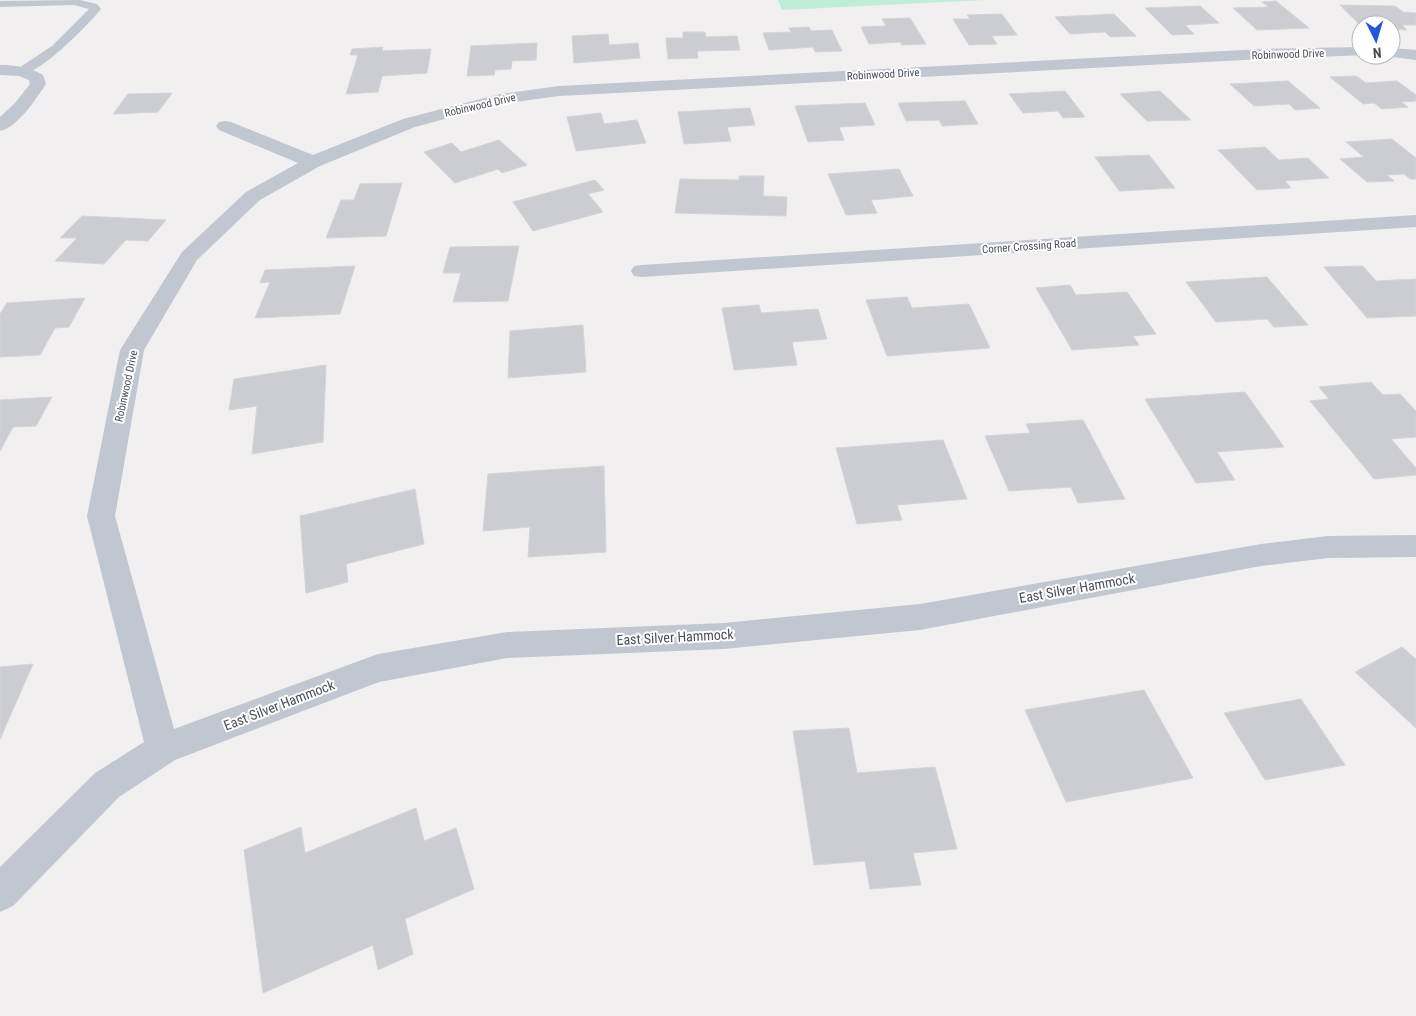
<svg xmlns="http://www.w3.org/2000/svg" width="1416" height="1016" viewBox="0 0 1416 1016" font-family="'Roboto Condensed',sans-serif">
<style>
.green{fill:#c0edd7}
.building{fill:#cccdd3;stroke:#d3d4da}
.lines{fill:none;stroke-linecap:round;stroke-linejoin:round}
.lane{fill:#c0c7d0;fill-rule:evenodd}
.street{fill:#c0c7d0;fill-rule:evenodd}
.labels{text-anchor:middle;stroke-width:4;stroke-linejoin:round;paint-order:stroke}
.far-street-label{font-size:11px;fill:#484f5b;stroke:#fff}
.street-label{font-size:14px;fill:#484f5b;stroke:#fff}
</style>
<rect width="100%" height="100%" fill="#f1efef"/>
<!-- green -->
<path class="green" d="M778 0H985L782 10Z"/>
<!-- building -->
<path class="building" d="M1276 1 1309 28 1257 30 1233 8 1269 7 1262 2Z
M1340 5 1395 6 1403 12 1416 13V25H1402L1407 30 1391 29V25L1361 26Z
M1200 6 1219 23 1185 25 1194 34 1172 35 1145 8Z
M1002 14 1017 35 992 36 997 44 969 45 953 19H970L967 15Z
M1114 14 1136 36 1110 37 1105 32 1070 34 1055 17Z
M910 18 926 44 902 45 900 42 869 44 861 27 886 26 882 19Z
M809 27 811 31 832 30 842 51 815 52 813 47 769 50 763 33 791 32 789 28Z
M683 32H705L706 37 737 36 740 50 697 51 698 58 668 59 666 38H683Z
M608 34 609 45 638 43 640 58 574 63 572 36Z
M537 43 536 60 512 61 511 69 495 70 494 75 467 76 471 46Z
M383 47 382 51 431 49 427 73 382 76 378 92 346 94 358 55H350L352 49Z
M1356 76 1366 83 1397 81 1416 95V101L1401 102 1408 107 1382 109 1374 103 1363 104 1330 77Z
M1288 81 1320 108 1295 110 1289 104 1254 106 1230 84Z
M1065 91 1085 117 1063 118 1058 111 1023 113 1009 94Z
M1160 91 1191 120 1147 121 1120 94Z
M172 93 158 112 113 114 128 94Z
M965 101 978 124 942 126 939 120 906 121 898 103Z
M865 103 875 125 839 127 844 140 808 142 795 106Z
M750 108 755 125 727 127 731 141 684 144 678 112Z
M601 113 604 124 637 120 646 143 576 151 567 117Z
M1392 139 1416 158V179H1410L1404 174 1387 175 1394 181 1367 182 1340 159 1364 157 1346 142Z
M499 140 527 165 502 173 498 169 455 183 424 152 452 143 461 152Z
M1265 147 1279 160 1308 158 1329 178 1285 181 1291 188 1257 190 1218 150Z
M1149 155 1175 188 1119 191 1095 157Z
M899 169 913 196 871 200 877 213 846 215 828 174Z
M739 176H764L763 196 787 197 786 216 675 213 680 179 739 180Z
M595 180 604 190 588 194 603 212 533 231 513 202Z
M402 183 386 236 326 238 341 200H354L360 184Z
M82 216 166 220 148 241 126 240 104 264 55 261 77 238H60Z
M519 246 508 301 453 302 461 273H443L450 247Z
M355 266 340 314 255 318 270 282 260 283 265 270Z
M1363 266 1376 281 1416 279V316L1367 318 1324 267Z
M1267 277 1308 325 1274 327 1267 319 1216 322 1186 282Z
M1070 285 1076 295 1127 292 1156 334 1133 336 1139 345 1072 350 1036 288Z
M907 297 912 308 969 304 990 348 887 356 866 300Z
M85 298 69 327 55 328 40 355 0 357V314L7 303Z
M759 305 761 313 818 309 827 339 792 342 797 365 734 370 722 308Z
M583 325 586 372 508 378 510 331Z
M326 365 323 442 252 454 257 406 229 410 234 379Z
M1371 382 1383 395 1400 394 1416 411V437L1391 439 1416 468V475L1374 479 1310 401 1329 399 1319 387Z
M1245 392 1284 447 1217 452 1235 480 1196 483 1145 399Z
M52 397 36 426 13 427 0 451V400Z
M1083 420 1125 499 1078 503 1071 487 1009 491 985 436 1030 433 1026 424Z
M943 440 967 499 897 505 902 520 857 524 836 448Z
M604 466 606 552 528 557 530 527 483 531 488 474Z
M415 489 424 544 346 564 348 582 306 593 300 516Z
M1402 647 1416 659V728L1355 672Z
M33 664 0 739V667Z
M1144 690 1193 778 1066 802 1025 710Z
M1301 699 1345 765 1265 780 1224 713Z
M849 728 857 773 935 767 957 849 913 853 921 885 870 889 865 861 814 865 793 731Z
M416 808 424 841 456 828 474 889 405 919 413 954 378 970 373 945 263 993 244 850 301 827 305 853Z"/>
<g class="lines">
<!-- lane -->
<path class="lane" d="M80 0 97 4 101 9C89 24 37 78 19 74L17 71 19 68 52 46 89 9 74 5 0 7V1Z"/>
<!-- street -->
<path class="street" d="M1361 47V55H1367L1263 59 559 96 501 104 415 127 320 166 260 200 197 260 144 350 115 516 174 729 378 654 507 632 724 623 920 604 1261 544 1328 536 1416 535V557L1328 558 1261 566 920 630 724 649 507 658 379 682 175 760 119 797 13 906 0 912V867L95 773 144 742 87 516 120 350 182 252 246 192 298 163 219 130 216 126 219 122 225 121 231 122 313 155 403 119 500 94 559 86 1263 49Z
M1391 48 1416 50V60L1385 56V55H1391Z
M0 65C15 65 29 67 43 75L46 84C36 99 18 127 0 131V117L15 103 30 84 29 80 19 76 0 75Z
M1416 215V227L642 277 634 276 631 271 634 266 642 265Z"/>
</g>
<g class="labels">
<!-- far-street labels -->
<g class="far-street-label">
<text transform="translate(1288 54) rotate(-2)" y="4">Robinwood Drive</text>
<text transform="translate(883 74) rotate(-3)" y="4">Robinwood Drive</text>
<text transform="translate(480 105) rotate(-13)" y="4">Robinwood Drive</text>
<text transform="translate(1029 246) rotate(-4)" y="4">Corner Crossing Road</text>
<text transform="translate(126 386) rotate(-78)" y="4">Robinwood Drive</text>
</g>
<!-- street labels -->
<g class="street-label">
<text transform="translate(1077 588) rotate(-10)" y="5">East Silver Hammock</text>
<text transform="translate(675 637) rotate(-3)" y="5">East Silver Hammock</text>
<text transform="translate(279 705) rotate(-21)" y="5">East Silver Hammock</text>
</g>
</g>
<!-- north arrow -->
<g transform="translate(1376 40) rotate(175)"><circle r="24" fill="#ffffff" stroke="#b6b9bd"/>
<path d="M0-4L9 19L0 12L-9 19Z" fill="#2359d7"/>
<text y="-8" font-size="14" font-weight="bold" text-anchor="middle" fill="#484f5b">N</text>
</g>
</svg>
